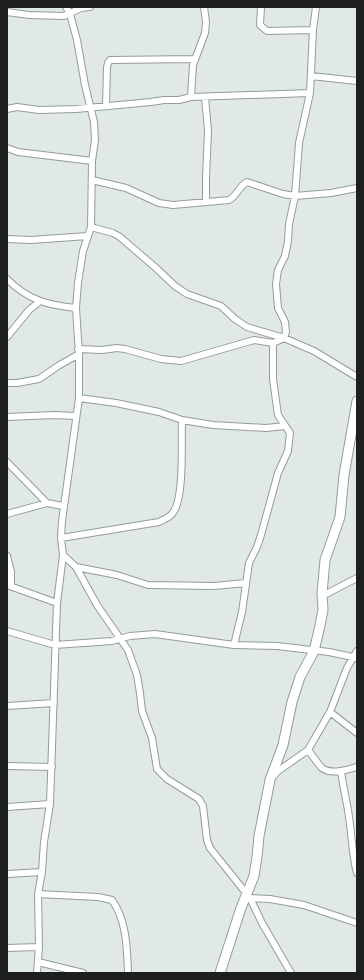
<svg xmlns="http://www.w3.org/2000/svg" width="364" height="980" viewBox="0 0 364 980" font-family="Overpass,sans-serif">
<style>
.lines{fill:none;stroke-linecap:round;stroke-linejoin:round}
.street-casing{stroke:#949c9b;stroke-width:8}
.secondary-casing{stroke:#949c9b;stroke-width:11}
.street{stroke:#fff;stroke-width:6}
.secondary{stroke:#fff;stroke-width:9}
</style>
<rect width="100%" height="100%" fill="#e0e9e8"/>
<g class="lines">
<!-- street casing -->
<g class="street-casing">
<path id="street" d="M261 7 260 25 267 31 313 30
M7 12 29 15 64 16 81 8 90 7
M311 76 357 81
M191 97 193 65 205 33 206 22 204 7
M205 97 208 131 206 178V202
M106 106 107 67 108 63 110 60 195 59
M7 109 17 107 39 110 76 109 151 102 164 100H179L191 97 310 93
M7 148 18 152 92 161
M92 180 126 188 159 203 173 205 229 200C237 196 239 186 247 182L283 194 295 196 331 193 357 188
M91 227 113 233 120 237 156 268 175 286 187 294 221 306 235 319 247 327 284 338 314 351 357 377
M7 239 31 240 88 236
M7 279C28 300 47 305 76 308
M7 337 29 310 39 302
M78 349 102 350 117 348 125 349 161 359 181 361 254 340 273 343 284 338 286 332 285 322 278 308 276 284 278 270 285 256 288 241 289 224 295 196 299 143 310 93 313 30 316 7
M7 383H17L39 379 58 366 79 354
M79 398 116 403 159 412 182 420 213 425 266 428 285 426
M7 417 55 415 75 416
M7 462 47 503
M7 514 47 503 63 506
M61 538 159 522C162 520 169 518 172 514 185 500 181 440 182 420
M63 555 76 567 97 605 128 650 137 675 140 693 142 711 152 738 157 769 167 779 199 799 203 806 207 840 210 848 250 898 262 923 291 973
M7 556 11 572V585
M76 567 117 575 148 585 214 586 246 583
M7 585 57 603
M322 596 357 578
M7 631 55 645 112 641 130 636 155 634 234 645 277 646 329 652 357 658
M234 645 242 612 249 563 257 547 261 535 278 473 288 451 290 433 278 415 277 408 273 379V343
M7 706 54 703
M330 712 357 733
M308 750C313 756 317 763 322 768 331 775 347 770 357 767
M7 766 52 767
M341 771C343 787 347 802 349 817 352 836 352 855 357 873
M272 778 278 771 308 750 330 712 347 668 357 651
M7 807 50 804
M7 874 42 872
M38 894 98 897 112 900C127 921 127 949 128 973
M250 898 270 899 304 905 357 923
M7 948 39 947
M38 962 83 973
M37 973 39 947 38 894 42 872 44 842 50 804 57 603 63 555 61 538 62 521 79 398V354L76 308 78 283 83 251 91 227 92 161 95 140 94 122 85 85 77 40 70 14 66 7"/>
</g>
<!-- secondary casing -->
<g class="secondary-casing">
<path id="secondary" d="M220 973 241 908 254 876 257 857 259 836 270 780 283 745 292 702 300 677 314 651 319 630 323 610 322 593 325 560 340 517 344 475 357 401"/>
</g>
<!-- street -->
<use href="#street" class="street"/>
<!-- secondary -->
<use href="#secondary" class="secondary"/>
</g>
<!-- border -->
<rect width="364" height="980" fill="none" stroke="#1d201f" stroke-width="16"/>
</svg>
